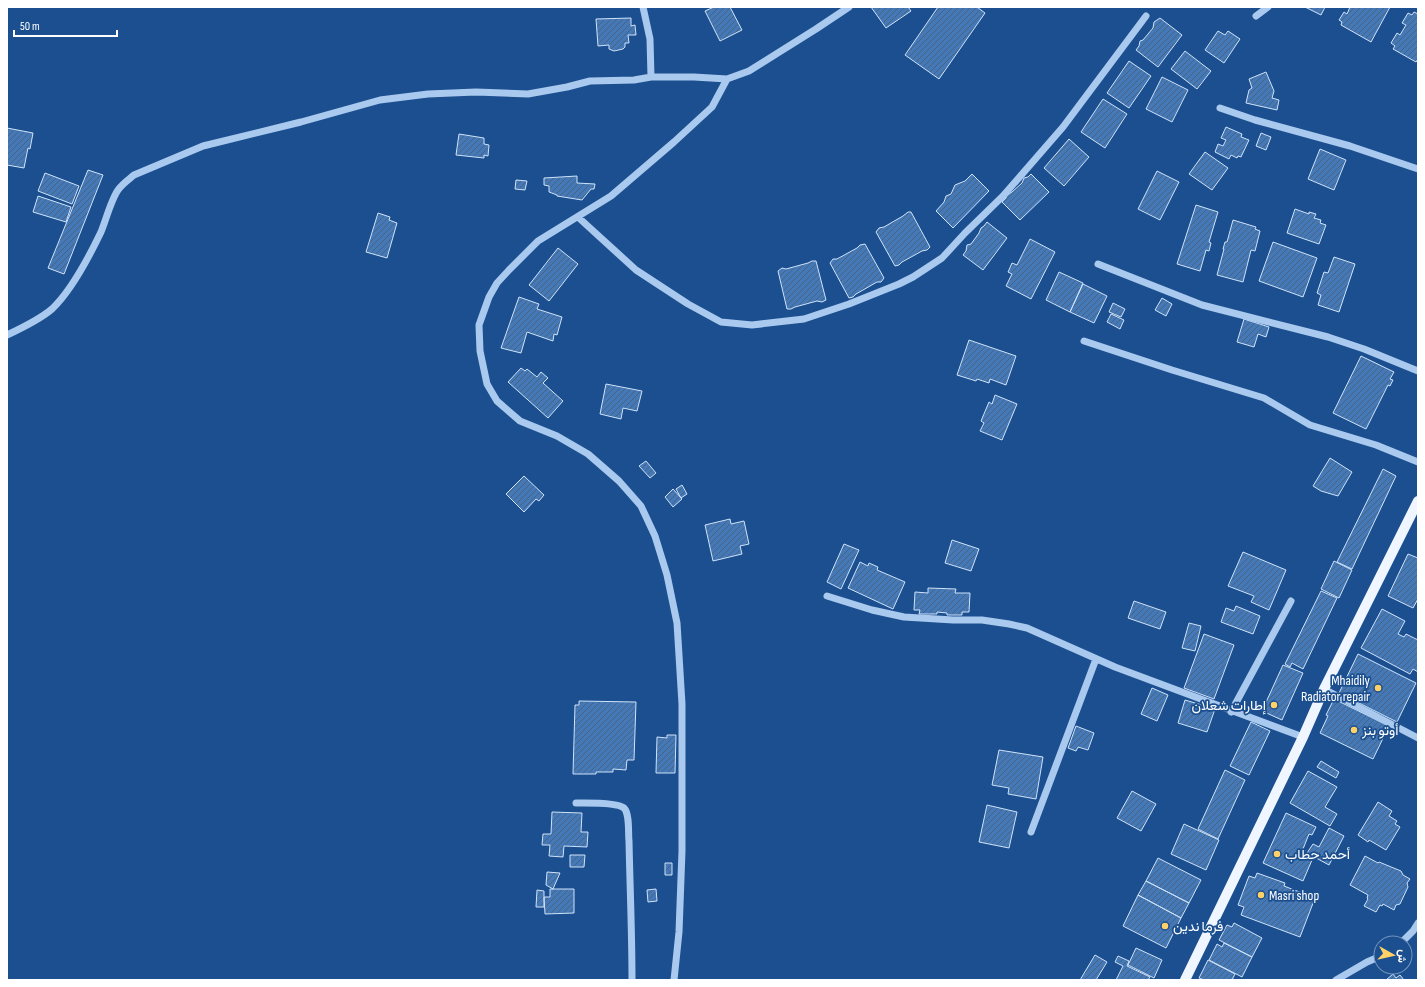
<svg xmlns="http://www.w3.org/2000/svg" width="1425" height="987" viewBox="0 0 1425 987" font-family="'Sofia Sans Condensed',Vazirmatn,sans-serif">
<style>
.building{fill:url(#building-hatch);stroke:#cfe3fa}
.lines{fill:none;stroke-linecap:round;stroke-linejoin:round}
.minor{stroke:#a9c9ee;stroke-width:7}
.major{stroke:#f0f6ff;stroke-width:10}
.poi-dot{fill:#ffd166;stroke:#1b4f8f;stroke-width:1.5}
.labels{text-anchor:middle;stroke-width:3.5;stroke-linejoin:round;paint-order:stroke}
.poi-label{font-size:14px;fill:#fff;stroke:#1b4f8f;text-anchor:start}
</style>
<defs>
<pattern id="building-hatch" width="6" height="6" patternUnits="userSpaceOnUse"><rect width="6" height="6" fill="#4478b7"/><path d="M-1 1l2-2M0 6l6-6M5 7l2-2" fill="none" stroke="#486282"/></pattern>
</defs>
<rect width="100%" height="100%" fill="#1b4f8f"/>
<!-- building -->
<path class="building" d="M714 7H730L742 30 720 41 705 11Z
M871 7H908L911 11 886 28Z
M938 7H977L985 13 939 79 905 55Z
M1305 7H1325L1321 15Z
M1350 7H1390L1371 42 1341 25 1342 22 1339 20 1344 12 1347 14Z
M1414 12 1418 14V59L1416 62 1393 49 1395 46 1391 43 1397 33 1400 35 1406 25 1402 23 1408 13 1412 15Z
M631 18V26L635 25 636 35H628L629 43H625V47L623 49 614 51 609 49V45L598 46 596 19Z
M1160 18 1182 35 1158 67 1136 50 1139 46 1140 41 1143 40 1153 28 1154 22Z
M1218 31 1225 35 1228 31 1240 39 1224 63 1205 50Z
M1185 51 1211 71 1197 89 1171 69Z
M1129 61 1151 76 1129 108 1107 93Z
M1266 72 1274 91 1272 98 1279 100 1277 110 1246 103 1249 90 1252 88 1249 79Z
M1162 77 1188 90 1172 122 1146 109Z
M1103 99 1127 114 1105 148 1081 132Z
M1226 127 1242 134 1241 137 1249 140 1241 157 1238 156 1237 158 1231 155 1229 159 1215 152 1218 144 1223 146 1226 140 1221 138Z
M7 128 33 133 30 149 28 148 24 168 7 165Z
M1261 133 1271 137 1266 150 1256 146Z
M459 134 484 138V144L489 145 488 156 484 155V158L456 155Z
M1069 139 1089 157 1064 186 1044 168Z
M1320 149 1346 160 1334 190 1308 179Z
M1205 152 1228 168 1212 190 1189 174Z
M88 170 103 175 64 274 48 268Z
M1157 171 1179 182 1160 220 1138 209Z
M45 173 79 186 72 204 38 191Z
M972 174 989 191 953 228 936 211 944 202 946 196 951 194 955 185 965 181Z
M1031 174 1049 192 1020 220 1002 202 1006 198V196L1012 192 1022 183 1024 178 1028 177Z
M577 176V183L595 184 594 189H591L582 200 557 196V195L549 192V186L544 185V178Z
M516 180 527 181 525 190 515 189Z
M38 196 71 207 66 222 33 212Z
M1196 205 1218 212 1209 242 1211 243 1209 251 1206 250 1200 271 1177 264Z
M1295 209 1309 214V212L1316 214 1314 218 1321 220 1320 223 1326 225 1319 244 1287 233Z
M908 212H911L930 247 927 250 922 251 902 262 899 265 895 266 876 232 879 228 884 227 903 216Z
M378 213 390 217 389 220 397 223 387 258 366 252Z
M1233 220 1256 227 1255 229 1260 231 1255 251 1251 250 1243 282 1217 275 1224 249H1223L1225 242H1227Z
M987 222 1007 238 983 270 963 255 966 251 967 245 971 244 979 233 981 228 984 226Z
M1030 239 1055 252 1031 299 1006 286 1012 274 1008 272 1012 263 1017 265Z
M1273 242 1317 258 1303 297 1259 281Z
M865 244 884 278 881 282H877L856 294 853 297 849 298 830 263 833 259H837L857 248 860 245Z
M558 248 578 264 549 301 529 285Z
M1334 257 1355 264 1339 312 1318 305 1321 295 1317 293 1324 272 1328 273Z
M812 261H816L826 300 822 302 817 301 795 307 791 309H787L778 271 782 268 786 269 808 263Z
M1059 272 1083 283 1070 312 1046 300Z
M1083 284 1107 296 1094 323 1070 312Z
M519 297 539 304 537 309 562 317 557 335 554 334 553 341 527 332 521 353 501 348Z
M1162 298 1172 304 1166 316 1155 310Z
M1113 303 1125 309 1121 317 1109 312Z
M1111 314 1124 320 1120 329 1107 322Z
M1244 319 1269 327 1266 337 1258 334 1254 347 1237 342Z
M969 340 1016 356 1006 385 990 379 989 383 977 379 976 381 957 375Z
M1361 356 1394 372 1390 379 1393 380 1390 386 1388 385 1366 429 1333 413Z
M521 368 525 371 527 369 537 377 541 372 548 378 543 383 563 401 548 418 508 382Z
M606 384 642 391 637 411 623 408 621 419 600 414Z
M995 395 1017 404 1002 440 980 431 984 423 981 421 989 402 992 404Z
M1330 458 1352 472 1338 496 1321 491 1313 486Z
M646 461 656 473 650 478 639 466Z
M1383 469 1396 476 1352 569 1337 562Z
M524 476 544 495 539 501 536 499 524 512 506 494Z
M682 485 687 494 681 498 676 489Z
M673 489 682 499 673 507 665 497Z
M730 519 731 524 744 521 749 544 740 546 742 554 713 561 705 525Z
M952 540 979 549 971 571 945 563Z
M844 544 859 550 841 589 827 582Z
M1243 552 1286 570 1269 610 1251 602 1254 596 1228 586Z
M1408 554 1418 558V599L1413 608 1388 596Z
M1334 561 1352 570 1339 598 1321 589Z
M860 562 868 566 869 563 878 567 877 570 905 582 893 609 848 588Z
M928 588 956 589 955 593H970L969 612H962V615H947V613L937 612V614H919L920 610H914L915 592 928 593Z
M1321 591 1337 598 1303 669 1292 663 1290 667 1285 664Z
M1134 601 1166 612 1160 629 1128 618Z
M1236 606 1260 616 1253 634 1221 622 1226 608 1234 611Z
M1382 609 1405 621 1398 634 1404 637 1406 634 1418 640V672L1413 669 1410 674 1361 648Z
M1189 623 1201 626 1195 651 1182 648Z
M1204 634 1234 645 1214 699 1184 688Z
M1358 654 1416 683 1397 722 1339 693Z
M1283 665 1303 673 1282 720 1262 711Z
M1152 688 1168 695 1157 721 1141 714Z
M1334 699 1389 726 1373 759 1320 733 1328 716 1326 715Z
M1185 700 1215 709 1207 732 1178 723Z
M579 701 636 702 634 760H627L626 770 613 769V772H596V774H573L575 705H579Z
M1251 722 1270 731 1249 775 1230 766Z
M1076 726 1094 733 1088 750 1078 747 1076 751 1068 748Z
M667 735H676L675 773H656L657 737 667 738Z
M999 750 1043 757 1036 799 1008 794 1009 788 992 785Z
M1321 761 1339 772 1336 778 1317 767Z
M1225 770 1245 780 1218 839 1198 829Z
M1308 771 1337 787 1325 807 1337 814 1330 826 1290 803Z
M1132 791 1156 804 1141 831 1117 818Z
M1378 802 1392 811 1389 816 1397 821 1395 824 1400 827 1386 850 1369 840 1368 842 1358 835Z
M987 805 1017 812 1009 848 979 842Z
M552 812 582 813 581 832H588L587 847 564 846 563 857 549 856 550 845H542L543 834H551Z
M1286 813 1316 827 1312 835 1309 834 1303 849 1305 850 1303 856 1312 860 1303 881 1263 863Z
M1184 824 1219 840 1206 870 1171 854Z
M1329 828 1344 836 1329 865 1307 853 1313 844 1319 847Z
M570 855H585L584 867H570Z
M1365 856 1378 863 1379 862 1401 871 1403 875 1410 879 1407 883 1408 887 1400 904 1396 905 1394 910 1383 904 1382 906 1380 905 1376 912 1364 906 1368 899 1367 898 1368 895 1350 885Z
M1158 858 1201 880 1189 903 1146 881Z
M665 863H672V875H665Z
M547 872 560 873 553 889 546 885Z
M1257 873 1285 883 1284 886 1315 898 1300 937 1241 915 1244 907 1238 905 1249 876 1255 878Z
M1146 881 1189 903 1181 918 1138 895Z
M550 889H574V913L545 914 544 897H550Z
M656 889 657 901 648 902 647 890Z
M537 890 544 891V907H536Z
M1138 895 1181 918 1166 948 1123 926Z
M1234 923 1262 938 1252 957 1219 940 1227 925 1232 927Z
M1224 943 1252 957 1242 977 1209 960 1217 944 1222 947Z
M1136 948 1162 960 1154 978 1128 965Z
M1095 955 1107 962 1096 980H1080Z
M1118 956 1129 961 1127 966 1150 977 1148 980H1116L1123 966 1115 962Z
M1208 960 1235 974 1232 980H1204L1199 978Z
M1393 974 1396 978 1400 975 1404 980H1386Z"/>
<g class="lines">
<!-- minor -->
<path class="minor" d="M643 7 650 39 651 77
M1256 16 1268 7
M1220 108 1255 120 1350 146 1418 169
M579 218 636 270 688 304 721 322 752 325 804 319 849 304 899 284 913 277 942 258 965 233 1003 196 1063 127 1146 16
M1098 264 1202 305 1328 337 1364 349 1418 371
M7 335C22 328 39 320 52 309 72 290 89 257 101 232 106 220 111 200 118 190 122 184 128 180 134 175L203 146 301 122 380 100 428 94 476 92 528 94 567 87 590 81 634 80 651 77H694L727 79
M1084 341 1172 370 1264 398 1310 425 1376 445 1418 462
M827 596 872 610 904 617 953 620H982L1009 624 1027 628 1115 667 1303 737
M1324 689 1418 738
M1231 712 1291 601
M576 803C586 803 617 802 624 808 630 814 628 834 629 841 630 888 632 934 632 980
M1031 832 1096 659
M1401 943 1413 931 1418 923
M674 980 679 932 682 851V704L677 623 667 575 655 536 641 506 619 481 588 454 557 436 520 421 497 401 487 384 480 351 479 325 489 297 497 283 509 270 538 241 611 196 674 142 712 107 727 79 749 71 816 29 849 7
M1336 980 1367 962 1381 956"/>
<!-- major -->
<path class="major" d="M1185 980 1303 737 1324 689 1418 501"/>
</g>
<!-- markers -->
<g class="poi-dot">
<circle cx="1378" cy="688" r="4"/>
<circle cx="1274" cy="705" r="4"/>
<circle cx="1354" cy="730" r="4"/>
<circle cx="1277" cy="854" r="4"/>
<circle cx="1261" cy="895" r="4"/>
<circle cx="1165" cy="926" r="4"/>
</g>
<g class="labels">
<!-- poi labels -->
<g class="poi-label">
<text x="1370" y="685" text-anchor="end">Mhaidily<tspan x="1370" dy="16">Radiator repair</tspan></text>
<text x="1266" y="710" text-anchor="end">إطارات شعلان</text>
<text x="1362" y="735">أوتو بنز</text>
<text x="1285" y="859">أحمد حطاب</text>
<text x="1269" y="900">Masri shop</text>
<text x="1173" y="931">فرما ندين</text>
</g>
</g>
<!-- border -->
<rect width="1425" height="987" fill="none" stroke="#ffffff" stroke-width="16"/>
<!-- north arrow -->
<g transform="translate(1393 955) rotate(98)"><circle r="19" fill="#1b4f8f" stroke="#7695bc"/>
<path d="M0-3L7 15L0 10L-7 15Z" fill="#ffd166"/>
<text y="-6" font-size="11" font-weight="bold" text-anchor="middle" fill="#ffffff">ش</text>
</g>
<!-- scale -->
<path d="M14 30v6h103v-6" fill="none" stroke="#ffffff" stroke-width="2"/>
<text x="20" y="30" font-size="12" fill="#ffffff" stroke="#1b4f8f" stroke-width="3" paint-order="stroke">50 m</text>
</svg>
